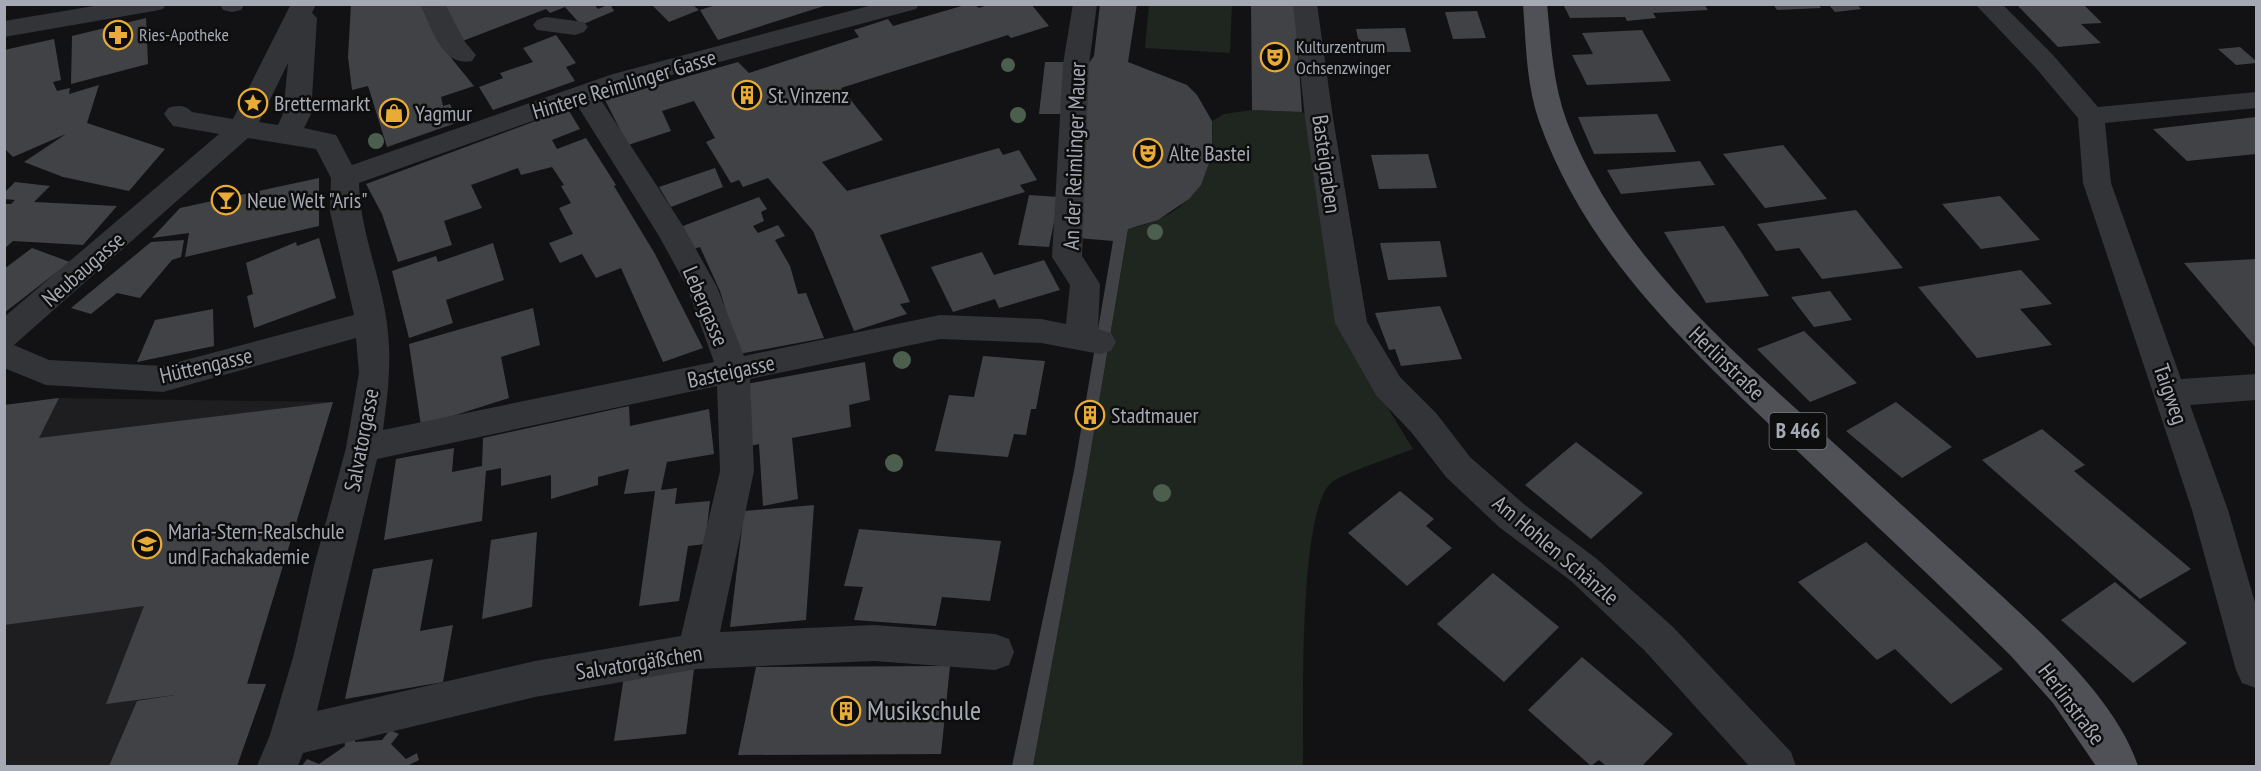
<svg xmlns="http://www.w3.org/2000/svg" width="2261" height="771" viewBox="0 0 2261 771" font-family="'PT Sans Narrow',sans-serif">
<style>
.built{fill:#1e1e20}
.green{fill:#1f261f}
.building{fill:#414246}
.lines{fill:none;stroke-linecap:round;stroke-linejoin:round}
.minor{fill:#333438;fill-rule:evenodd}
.major{fill:#4f5157;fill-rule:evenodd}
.tree{fill:#4c5f4e}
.labels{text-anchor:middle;stroke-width:5;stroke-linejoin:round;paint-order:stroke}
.far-poi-label{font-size:18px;fill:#a4a9b3;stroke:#0d0d0e;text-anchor:start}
.shield{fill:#0d0d0e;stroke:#777a82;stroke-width:1.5}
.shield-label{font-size:21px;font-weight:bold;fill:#a4a9b3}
.street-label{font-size:22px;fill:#a4a9b3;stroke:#0d0d0e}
.poi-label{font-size:22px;fill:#a4a9b3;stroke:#0d0d0e;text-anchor:start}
.near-poi-label{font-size:27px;fill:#a4a9b3;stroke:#0d0d0e;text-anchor:start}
</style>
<rect width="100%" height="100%" fill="#121214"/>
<!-- built -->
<path class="built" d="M59 398 333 402 247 683 266 684 237 766H5L4 405Z"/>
<!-- green -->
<path class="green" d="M1149 5H1232L1230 53 1145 48Z
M1252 110 1302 112 1308 115 1342 333 1413 449C1396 456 1344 473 1332 482 1297 511 1304 716 1303 766H1033L1087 473 1128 229C1188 216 1216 182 1212 121L1224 114Z"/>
<!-- building -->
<path class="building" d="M351 4H420L452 59 474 86 441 97 443 106 450 104 459 122 387 147 368 86 352 90 348 57Z
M438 4H594L598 9 610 4 614 11 581 25 565 7 550 13 546 9 460 42Z
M719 4H827V5L718 40 700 10Z
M991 4H1031L1049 26 1011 38 1008 35 841 88 883 140 822 162 847 191 999 148 1003 155 1019 150 1037 180 1020 185 1025 192 880 235 910 302 900 304 907 314 854 331 813 231 768 178 743 187 739 180 731 183 706 142 715 138 694 101 662 111 671 131 628 145 605 100 738 62 749 73 859 37 854 30 888 19 893 26 965 5H975L979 8Z
M1100 4H1137L1128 62 1187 85 1197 95 1212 121V155L1201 185 1189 199 1158 220 1128 229 1087 473 1033 766H1012L1074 471 1113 241 1078 238 1085 68 1094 56Z
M1251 4H1295L1302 112 1252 110Z
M1563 4H1704L1708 10 1653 13 1656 18 1627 21 1625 17 1570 18Z
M1773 4H1818L1821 8 1777 10Z
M1828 4H1857L1861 9 1835 12Z
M652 5H693L699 10 669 22Z
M2042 5H2084L2102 23 2081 24 2101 43 2058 47 2018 6Z
M1477 11 1486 38 1453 39 1445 12Z
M146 18 148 64 71 84 72 36Z
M1405 28 1411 52H1361L1356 29Z
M1642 30 1671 81 1587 85 1572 55 1593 54 1582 33Z
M556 35 576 63 566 67 575 81 493 110 479 87 503 78 500 73 533 62 523 48Z
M54 39 61 80 53 82 57 91 70 88 69 94 99 85 87 123 165 149 129 191 63 177 24 162 66 134 13 157 4 148V50Z
M2240 47 2256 61V63L2236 65 2218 49Z
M1045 62H1070L1065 114H1039Z
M568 109 580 129 552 140 557 149 586 138 616 185 614 186 655 254 703 348 663 362 621 268 596 278 582 254 560 263 549 243 573 234 559 208 571 203 561 186 564 185 552 167 521 175 518 168 471 185 482 208 444 221 452 245 398 262 382 214 366 184Z
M1657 114 1676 152 1594 154 1578 117Z
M2256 117V154L2187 161 2153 129Z
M1783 145 1827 199 1765 208 1723 154Z
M1428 154 1437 188 1379 189 1371 155Z
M1700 161 1715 185 1621 194 1607 170Z
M715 168 723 187 671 207 659 187Z
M319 178V226L185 257 189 233 152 238 180 208Z
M15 182 50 186 34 202 117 206 83 245 13 241 4 249V204H11L15 200 4 199V193Z
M1029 195 1059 197 1049 247 1018 245Z
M2000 196 2040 240 1981 249 1942 204Z
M759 197 767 209 761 212 764 221 753 226 758 233 778 225 785 236 775 240 790 266 798 294 806 293 824 338 739 354 720 291 700 247 693 249 683 226Z
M1856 210 1903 268 1822 279 1799 248 1776 251 1757 224Z
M1724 226 1743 255 1769 296 1706 303 1664 232Z
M319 238 336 298 254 328 247 296 253 294 246 263 296 242 297 246Z
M184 240 181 257 172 260 140 298 117 293 91 314 71 308 151 242Z
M1440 241 1447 277 1388 280 1380 243Z
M493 243 504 280 446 300 453 323 409 338 392 271 436 256 438 262Z
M32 248 70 262 4 313V269Z
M982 252 994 275 1044 260 1060 290 999 308 995 299 953 312 931 267Z
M2256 259V348L2184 263Z
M2021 270 2052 304 2020 309 2052 345 1977 358 1918 287Z
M1830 291 1852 320 1814 327 1791 297Z
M1440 306 1462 359 1401 366 1395 349 1389 350 1375 313Z
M533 308 540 345 501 357 509 398 421 426 409 344Z
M213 309 214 346 137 362 155 320Z
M1804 331 1857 383 1810 402 1757 349Z
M983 356 1045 361 1036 409H1031L1026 435 1014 434 1008 457 935 451 949 395 974 397Z
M865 362 870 400 849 405 851 427 792 438 798 499 763 506 759 444 750 446 746 384Z
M59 398 39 438 333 402 247 684H266L237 766H109L137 701 175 695 106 704 144 606 4 625V405Z
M1896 402 1952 447 1902 478 1846 431Z
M629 406 630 426 709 409 714 454 667 462 661 490 677 488 675 504 710 501 705 544 688 546 679 601 639 606 655 491 624 494 629 469 598 477V485L551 499V475L501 486V468L486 471 482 521 384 540 396 459 454 448 452 472 482 466 483 438Z
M2042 429 2085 465 2074 471 2191 569 2140 599 1982 460Z
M1576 442 1643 493 1591 539 1525 485Z
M1400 491 1434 519 1426 526 1452 548 1407 586 1348 533Z
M814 505 806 620 730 627 744 511Z
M859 529 1001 541 990 601 942 597 936 626 854 620 863 587 844 586Z
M537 532 532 607 482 619 491 540Z
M1866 542 2003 669 1951 704 1895 649 1877 660 1798 582Z
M433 559 420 631 453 625 443 682 345 699 373 569Z
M1493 573 1559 627 1504 682 1437 624Z
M2115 582 2187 643 2133 683 2061 620Z
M1582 657 1673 734 1642 766H1606L1599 760 1591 766 1528 710Z
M950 666 941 754 738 755 756 667Z
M694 669 686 734 614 741 624 676Z
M390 730 399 734 391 744 406 759 417 753 419 760 407 766H302L307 759 319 764 345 746 344 737 355 733V742L382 740Z"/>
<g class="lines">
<!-- minor -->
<path class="minor" d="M106 4H166L163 9 154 11 4 37V21Z
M220 4H244V5L241 10 232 12 223 10Z
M291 4H316L312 13 317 18 311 114 304 128 336 135 352 165 613 74 876 4H919L916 9 631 86 599 97 683 226 717 287 744 356 940 315 1041 319 1066 324 1070 285 1052 257 1063 64 1073 4H1097L1089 64 1082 256 1100 284 1098 329 1111 333 1116 342 1111 351 1100 354 1041 343 940 339 750 379 754 471 720 632 874 625 995 634 1009 639 1014 652 1009 665 995 670 874 661 697 669 535 697 303 753 298 766H257L270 735 294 654 314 566 346 448 359 373 356 338 163 392 46 385 4 368V317L219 134 173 126 164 114 168 108C178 105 185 105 192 112L233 119ZM288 63 283 114 278 125 259 122ZM577 105 659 236 687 287 714 362 383 430C388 392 392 362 387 324 381 276 360 232 359 183ZM248 138 316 149 331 178 330 212 354 315 163 366 49 360 14 345ZM717 386 720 471 681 636 535 661 317 711 377 459Z
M420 4H445L465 42 476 55 472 61C442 68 431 26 420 4Z
M1293 4H1317L1333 118 1367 322 1400 377 1436 413 1470 457 1525 505 1597 559 1673 627 1791 752 1796 766H1749L1645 651 1571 581 1499 527 1446 477 1412 433 1376 395 1335 323 1305 118Z
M1975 4H2002L2053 55 2098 107 2256 92V108L2105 123 2111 183 2181 379 2256 374V400L2190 405 2228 510 2256 606V688L2242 683 2236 670 2192 510 2083 183 2078 118 2035 67Z
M546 17 584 22 588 27 584 32 575 35 537 30 533 25 537 20Z"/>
<!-- major -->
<path class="major" d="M1523 4H1547C1551 44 1553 84 1567 122 1614 245 1709 330 1804 416 1867 473 1929 530 1992 587 2042 633 2117 701 2138 766H2096L2053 703 2011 656C1939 583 1863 514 1789 443 1689 348 1586 254 1539 121 1526 83 1526 43 1523 4Z"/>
</g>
<!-- trees -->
<g class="tree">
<circle cx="1008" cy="65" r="7"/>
<circle cx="1018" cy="115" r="8"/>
<circle cx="376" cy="141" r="8"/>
<circle cx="1155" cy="232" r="8"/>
<circle cx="902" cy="360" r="9"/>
<circle cx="894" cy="463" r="9"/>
<circle cx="1162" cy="493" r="9"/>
</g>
<!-- icons -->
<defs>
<g id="pharmacy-ring" transform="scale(1.5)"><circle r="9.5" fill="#0d0d0e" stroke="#e8ab35" stroke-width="1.5"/><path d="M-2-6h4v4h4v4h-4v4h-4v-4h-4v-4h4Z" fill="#e8ab35"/></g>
<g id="theatre-ring" transform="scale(1.5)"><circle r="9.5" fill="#0d0d0e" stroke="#e8ab35" stroke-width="1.5"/><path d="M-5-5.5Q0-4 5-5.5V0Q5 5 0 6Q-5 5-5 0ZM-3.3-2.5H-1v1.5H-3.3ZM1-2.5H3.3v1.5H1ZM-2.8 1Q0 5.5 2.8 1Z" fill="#e8ab35"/></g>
<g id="building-ring" transform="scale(1.5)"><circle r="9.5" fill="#0d0d0e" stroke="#e8ab35" stroke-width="1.5"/><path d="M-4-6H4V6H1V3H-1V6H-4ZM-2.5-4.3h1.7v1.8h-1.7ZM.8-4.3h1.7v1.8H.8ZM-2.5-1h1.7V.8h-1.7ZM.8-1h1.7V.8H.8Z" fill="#e8ab35"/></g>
<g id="sight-ring" transform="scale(1.5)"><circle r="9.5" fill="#0d0d0e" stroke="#e8ab35" stroke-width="1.5"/><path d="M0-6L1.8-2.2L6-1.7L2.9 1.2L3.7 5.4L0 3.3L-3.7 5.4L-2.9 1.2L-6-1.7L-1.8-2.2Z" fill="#e8ab35"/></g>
<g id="shop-ring" transform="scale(1.5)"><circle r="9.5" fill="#0d0d0e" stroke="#e8ab35" stroke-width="1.5"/><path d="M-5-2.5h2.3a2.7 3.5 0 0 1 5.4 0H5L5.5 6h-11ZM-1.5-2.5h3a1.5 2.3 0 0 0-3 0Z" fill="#e8ab35"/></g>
<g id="bar-ring" transform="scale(1.5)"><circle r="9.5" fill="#0d0d0e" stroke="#e8ab35" stroke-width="1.5"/><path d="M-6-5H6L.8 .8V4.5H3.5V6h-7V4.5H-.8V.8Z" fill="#e8ab35"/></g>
<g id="school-ring" transform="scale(1.5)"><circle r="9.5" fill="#0d0d0e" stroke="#e8ab35" stroke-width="1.5"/><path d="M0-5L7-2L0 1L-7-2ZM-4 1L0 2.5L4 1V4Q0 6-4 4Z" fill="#e8ab35"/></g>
</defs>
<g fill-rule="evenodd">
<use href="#pharmacy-ring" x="118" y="35"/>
<use href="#theatre-ring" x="1275" y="57"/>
<use href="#building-ring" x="747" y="95"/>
<use href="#sight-ring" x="253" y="103"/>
<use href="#shop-ring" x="394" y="113"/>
<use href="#theatre-ring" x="1148" y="153"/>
<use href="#bar-ring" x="226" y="200"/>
<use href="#building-ring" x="1090" y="415"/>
<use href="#school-ring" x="147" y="544"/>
<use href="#building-ring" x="846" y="711"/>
</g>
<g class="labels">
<!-- far-poi labels -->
<g class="far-poi-label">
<text x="139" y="41">Ries-Apotheke</text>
<text x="1296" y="53">Kulturzentrum<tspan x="1296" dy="21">Ochsenzwinger</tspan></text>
</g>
<!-- shield labels -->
<rect class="shield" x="1769.5" y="413" width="57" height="36" rx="4.5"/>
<g class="shield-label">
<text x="1798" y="438">B 466</text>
</g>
<!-- street labels -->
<g class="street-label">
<text transform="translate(624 84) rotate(-17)" y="8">Hintere Reimlinger Gasse</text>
<text transform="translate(1074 156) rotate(-88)" y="8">An der Reimlinger Mauer</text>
<text transform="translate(1327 164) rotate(82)" y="8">Basteigraben</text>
<text transform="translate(83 269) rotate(-41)" y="8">Neubaugasse</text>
<text transform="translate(706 306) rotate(67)" y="8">Lebergasse</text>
<text transform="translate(1727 363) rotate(44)" y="8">Herlinstraße</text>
<text transform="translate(206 365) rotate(-13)" y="8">Hüttengasse</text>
<text transform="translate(731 371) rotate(-12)" y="8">Basteigasse</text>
<text transform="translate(2171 394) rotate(71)" y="8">Taigweg</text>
<text transform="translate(361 440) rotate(-79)" y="8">Salvatorgasse</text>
<text transform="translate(1556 550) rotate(40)" y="8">Am Hohlen Schänzle</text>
<text transform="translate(639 662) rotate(-9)" y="8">Salvatorgäßchen</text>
<text transform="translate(2072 704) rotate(53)" y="8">Herlinstraße</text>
</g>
<!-- poi labels -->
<g class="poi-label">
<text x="768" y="103">St. Vinzenz</text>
<text x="274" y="111">Brettermarkt</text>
<text x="415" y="121">Yagmur</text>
<text x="1169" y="161">Alte Bastei</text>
<text x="247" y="208">Neue Welt "Aris"</text>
<text x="1111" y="423">Stadtmauer</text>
<text x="168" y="539">Maria-Stern-Realschule<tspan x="168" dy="25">und Fachakademie</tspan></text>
</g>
<!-- near-poi labels -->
<g class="near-poi-label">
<text x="867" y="720">Musikschule</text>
</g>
</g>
<!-- border -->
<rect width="2261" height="771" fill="none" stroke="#a4a9b3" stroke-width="12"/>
</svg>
